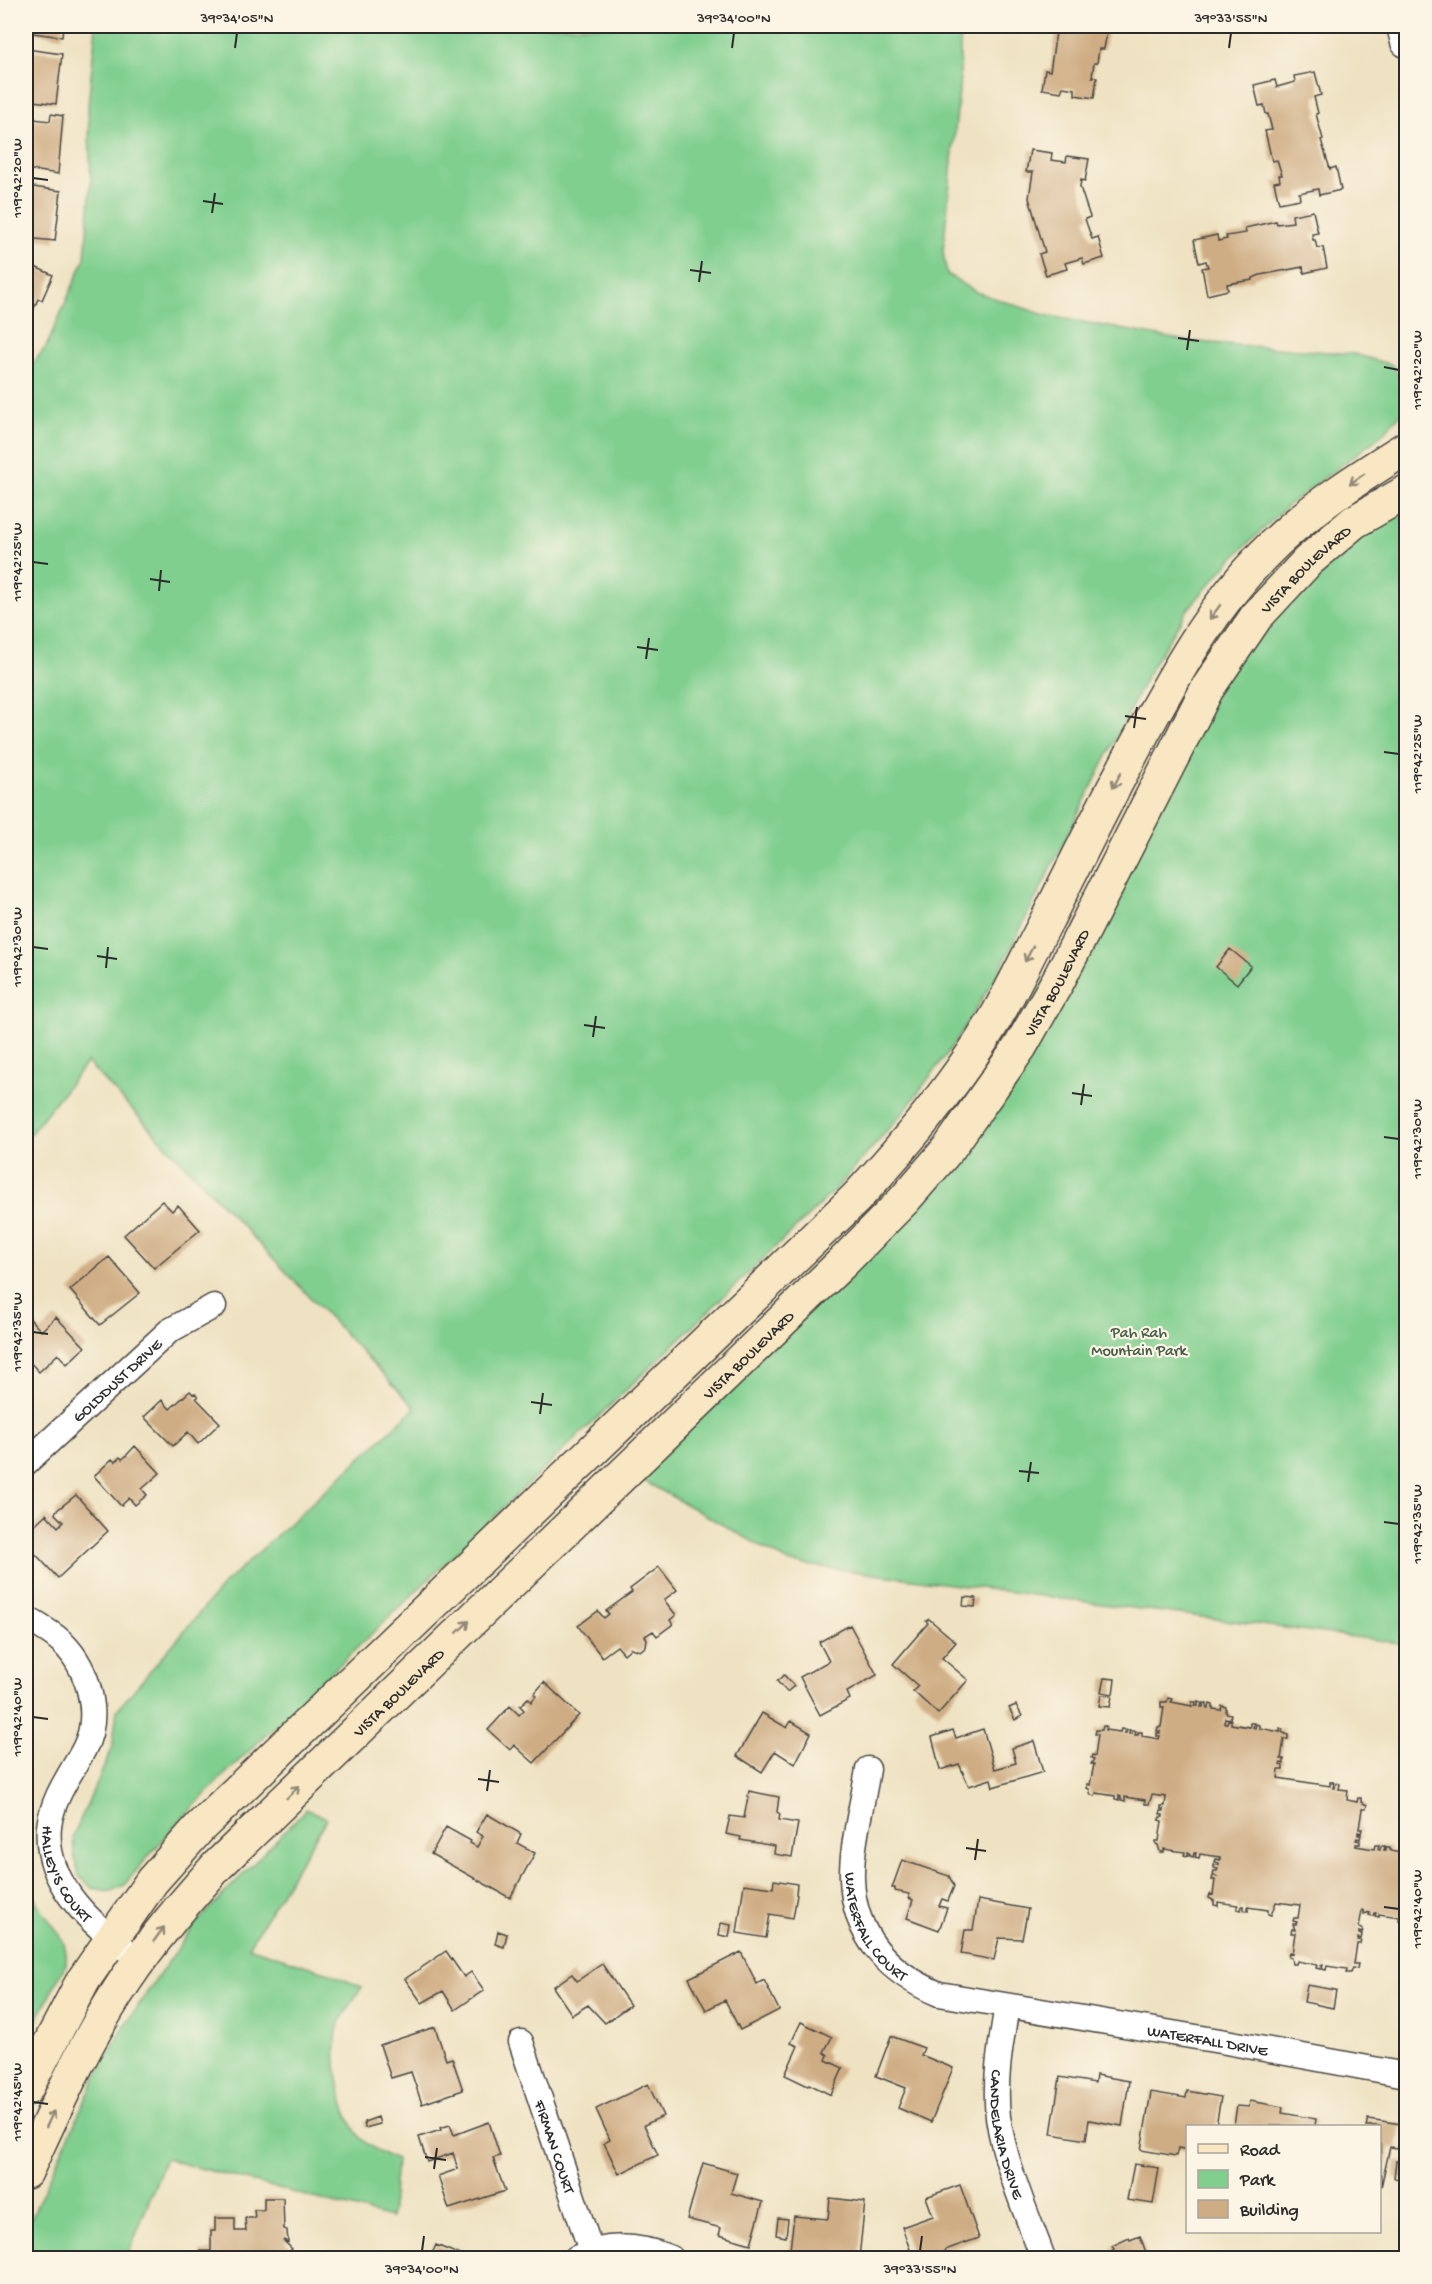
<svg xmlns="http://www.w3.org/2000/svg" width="1432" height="2284" viewBox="0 0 1432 2284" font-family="'Gochi Hand',sans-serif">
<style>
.green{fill:#80cf8f;stroke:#567d5d;stroke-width:1.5}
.building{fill:#cfad84}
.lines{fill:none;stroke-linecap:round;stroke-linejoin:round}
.minor-casing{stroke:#484642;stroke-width:27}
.tertiary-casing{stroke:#484642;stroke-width:33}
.secondary-casing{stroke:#484642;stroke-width:36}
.minor{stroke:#fff;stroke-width:24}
.tertiary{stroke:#fff;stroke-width:30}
.secondary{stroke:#f9e7c3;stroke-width:33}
.oneway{stroke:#928977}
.ticks{fill:none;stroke:#2b2b2b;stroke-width:2}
.labels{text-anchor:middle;stroke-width:4.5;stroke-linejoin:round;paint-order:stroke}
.street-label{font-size:16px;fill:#2b2b2b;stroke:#fcf5e5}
.park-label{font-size:16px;fill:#445c49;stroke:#fcf5e5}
.neatline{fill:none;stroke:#2b2b2b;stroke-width:2}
.ticks-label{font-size:15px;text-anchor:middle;fill:#2b2b2b}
</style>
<rect width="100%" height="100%" fill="#fcf5e5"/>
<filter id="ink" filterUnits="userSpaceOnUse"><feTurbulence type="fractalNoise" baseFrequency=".0167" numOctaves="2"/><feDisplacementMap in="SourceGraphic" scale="12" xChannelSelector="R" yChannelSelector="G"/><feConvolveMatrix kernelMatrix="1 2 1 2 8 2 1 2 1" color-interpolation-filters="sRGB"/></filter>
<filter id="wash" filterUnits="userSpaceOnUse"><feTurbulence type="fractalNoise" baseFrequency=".008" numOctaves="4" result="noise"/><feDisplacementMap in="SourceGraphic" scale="24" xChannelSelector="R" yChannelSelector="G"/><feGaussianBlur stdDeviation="1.35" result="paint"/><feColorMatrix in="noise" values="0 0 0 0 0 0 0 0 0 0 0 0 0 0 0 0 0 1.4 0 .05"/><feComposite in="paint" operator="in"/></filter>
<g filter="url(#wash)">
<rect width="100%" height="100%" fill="#efe2c2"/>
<!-- green -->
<path class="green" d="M96 26H960V80L943 252 947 274 976 292 1045 315 1186 341 1354 354 1392 365 1406 384V408L1382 435 1287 506 1231 560 1188 609 1150 670 1000 970 954 1044 903 1113 834 1191 221 1778 172 1829 123 1886 109 1891 92 1888 79 1876 74 1856 73 1836 112 1749 117 1710 224 1584 415 1408 87 1062 26 1139V372L46 347 85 258 91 183 88 106Z
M1406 489V1644L791 1563 628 1472 929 1174 1257 622Z
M306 1809 327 1818 248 1947 329 1973 362 1987C355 1998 339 2019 337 2031 332 2061 341 2115 361 2138 370 2148 385 2155 396 2160L391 2218 165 2159 127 2258H26V2229L95 2079 120 2033 150 1988 195 1924Z
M26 1869C28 1880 31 1891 36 1901 49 1925 69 1935 66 1964L26 2040Z"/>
<g id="blocks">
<!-- building -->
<path class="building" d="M26 26H63L62 37 26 32Z
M1057 26H1108L1104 49H1099L1097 63H1094L1092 77 1097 78 1094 98 1075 95V89L1063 87 1061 92 1042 89 1045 70 1050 71Z
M26 49 62 54 56 104 26 100Z
M1315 72 1321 95 1314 97 1318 113 1316 114 1323 139 1321 140 1330 169 1336 167 1341 190 1319 195 1318 189 1299 193 1300 199 1279 203 1274 182 1280 181 1279 175H1282L1277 160 1272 161 1265 131 1272 130 1268 114H1266L1264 105 1259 106 1254 85 1275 80 1277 87 1295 82 1294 76Z
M51 114 63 116 58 174 26 169V118L50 121Z
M1030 150 1052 153 1051 160 1066 162 1067 156 1089 159 1085 181 1081 180 1080 187 1090 217 1085 219 1092 239 1098 237 1104 258 1084 264 1082 258 1065 263 1067 269 1046 275 1039 254 1045 252 1029 198 1033 172H1026Z
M26 186 61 191 55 241 26 238Z
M1313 211 1318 233 1312 234 1313 240H1315L1317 248 1323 247 1327 268 1304 273 1303 267 1260 275 1253 278V280L1227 284 1228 290 1207 295 1202 268 1208 267 1206 261 1199 263 1194 240 1217 235 1218 241 1227 239 1226 236 1246 233 1245 228 1276 221 1277 224 1293 222 1292 215Z
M26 263 53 275 42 300 38 299 29 320 26 319Z
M1230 949 1251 966 1237 984 1216 967Z
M162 1201 172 1211 178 1205 200 1230 154 1268 124 1235Z
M109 1257 140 1293 100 1325 70 1290Z
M56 1317 85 1347 67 1364 58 1354 39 1372 26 1358V1323L30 1319 41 1331Z
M190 1391 193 1394 195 1393 198 1397 196 1398 220 1423 198 1444 188 1432 173 1446 144 1417 162 1400 170 1409Z
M135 1446 160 1473 142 1489 147 1495 135 1505 129 1498 121 1506 94 1476 112 1459 115 1462 120 1457 122 1459 125 1457Z
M76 1495 108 1531 58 1578 26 1544V1533L46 1514 58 1527 63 1522 55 1514 56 1511Z
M659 1567 677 1590 664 1600 676 1615 670 1620 673 1624 657 1636 653 1631 645 1636 647 1639 646 1646 640 1651 631 1648 624 1654 617 1646 602 1657 578 1626 598 1611 604 1618 609 1614 606 1611 632 1592 630 1589Z
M964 1597 976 1598 975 1607 963 1606Z
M929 1619 956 1642 942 1658 968 1680 938 1714 913 1691 918 1686 893 1664 928 1623 926 1621Z
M850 1625 877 1675 847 1692 850 1699 820 1715 800 1677 829 1661 819 1642Z
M784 1675 794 1686 787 1692 777 1681Z
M1104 1678 1115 1679 1113 1694 1101 1692Z
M544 1682 579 1715 534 1763 514 1745 510 1750 488 1730 510 1706 519 1715 524 1710 520 1706 528 1698 531 1702 536 1696 534 1694Z
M1101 1695 1112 1696 1110 1707 1099 1706Z
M1168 1698 1172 1699 1171 1702 1192 1706V1702H1196L1195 1706H1198V1702L1202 1703 1201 1707H1203L1204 1703 1207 1704V1708H1209L1210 1704 1213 1705V1709L1221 1710 1222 1706 1226 1707V1713L1231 1714 1230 1719 1225 1718 1224 1723H1227L1228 1720H1231V1724L1250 1727V1723H1254L1253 1727 1255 1728 1256 1724 1259 1725V1728L1280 1732V1728L1283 1729 1282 1732 1288 1735V1739H1284L1281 1759H1284V1764L1281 1763 1280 1765 1283 1766V1770H1279L1278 1778 1330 1786V1782H1334L1333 1788H1335L1336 1783 1340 1784 1339 1789 1348 1790 1347 1800 1357 1802 1358 1798H1361V1802L1367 1805 1366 1809H1362L1359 1829H1362L1361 1833 1358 1832V1835H1361L1360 1839 1357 1838 1356 1840 1360 1841V1844H1356V1846L1374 1849 1375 1845H1379L1378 1849 1380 1850 1381 1846H1385L1384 1850H1386V1847H1390V1851L1406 1854V1918L1403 1917V1921L1399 1920 1400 1917 1379 1914V1917L1375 1916 1376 1913H1374L1373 1916 1369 1915 1370 1912 1364 1914V1911L1362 1910 1359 1928 1363 1929 1362 1933 1359 1932V1934L1362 1935 1361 1939 1358 1938V1940L1361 1941 1360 1944H1357L1354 1964H1358L1357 1969 1353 1968 1351 1973H1346L1347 1969 1327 1966 1326 1970 1322 1969 1323 1965H1321L1320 1969 1316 1968 1317 1965 1297 1961 1296 1964H1292L1291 1958 1288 1957 1289 1953 1292 1954 1295 1933H1291L1292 1929 1295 1930 1293 1924H1296L1297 1922 1293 1921 1294 1918H1298L1300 1905 1276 1902 1271 1915 1268 1914V1910L1248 1907V1911L1244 1910V1906H1242L1241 1910 1237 1909 1238 1905 1218 1902V1906L1214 1905V1901L1209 1898 1210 1894 1213 1895 1215 1880H1212L1213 1876H1216L1213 1874 1214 1871H1217L1218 1869 1214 1868V1865H1219V1863L1215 1862 1216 1859 1220 1860V1857L1200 1854 1199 1858 1195 1857 1196 1853H1194L1193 1857 1190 1856V1853L1188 1852V1856L1184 1855 1185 1852 1164 1849V1852H1160L1158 1845 1156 1844V1841H1159L1162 1821 1159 1820 1160 1817H1163V1815L1160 1814 1161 1811H1164V1809H1161V1806H1165L1166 1797 1152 1795 1149 1804H1145V1800L1125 1797V1801L1121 1800V1797L1119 1796V1800L1115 1799V1796L1096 1793 1095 1796 1091 1795 1089 1789 1087 1788V1784L1090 1785 1094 1764H1091L1094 1759 1091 1758 1092 1755 1095 1756 1098 1734H1095L1096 1730H1102L1103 1726H1106L1105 1730 1120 1732 1121 1729 1125 1730 1124 1733H1126L1127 1730H1130L1129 1734H1132V1731H1136L1135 1735H1138V1732H1142V1736L1159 1739 1160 1736H1157V1733H1160V1731H1157L1158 1727H1161L1164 1707H1161V1702H1167Z
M1016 1705 1022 1716 1015 1720 1009 1708Z
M762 1713 787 1728 791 1721 811 1733 795 1764 775 1751 762 1772 737 1756Z
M983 1729 995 1769 1016 1763 1012 1748 1034 1741 1043 1772 993 1787 991 1779 969 1786 959 1764 940 1770 932 1737 953 1730 956 1738Z
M749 1791 779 1797 777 1812 780 1814 779 1820 798 1823 792 1857 774 1854 775 1846 740 1840 741 1837 726 1834 730 1816 744 1818Z
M487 1814 521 1834 517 1843 535 1853 510 1898 431 1854 446 1827 471 1841 470 1843 477 1847 483 1836 476 1832Z
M902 1860 949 1876 954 1886 948 1901 942 1899 939 1906 947 1908 939 1930 907 1918 913 1900 909 1898V1894L895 1891V1888H892Z
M774 1880 797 1884 796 1894 797 1895 793 1918 770 1914 766 1938 737 1933 744 1884 773 1888Z
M978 1900 1028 1909 1022 1939 999 1938 994 1960 961 1954 965 1930H973Z
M721 1923 731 1925 729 1937 719 1935Z
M498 1931 507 1934 504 1947 495 1944Z
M446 1951 464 1977 471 1972 484 1990 455 2010 443 1991 422 2003 405 1979Z
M741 1952 757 1984 764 1980 779 2010 740 2030 725 2000 706 2010 689 1978Z
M602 1964 630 2005 605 2023 588 2005 572 2015 553 1987 572 1974 577 1981Z
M1307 1985 1336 1990 1333 2008 1304 2002Z
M801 2022 832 2037 824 2052 828 2055 826 2060 843 2068 831 2095 809 2084 808 2086 785 2075 798 2046 791 2043Z
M435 2027 446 2060 452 2058 463 2090 422 2104 411 2072 391 2078 380 2045Z
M891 2036 924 2048 921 2055 953 2068 931 2122 898 2108 906 2088 876 2076Z
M1096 2075 1129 2081 1122 2126 1089 2120 1086 2140 1051 2134 1060 2077 1095 2083Z
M648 2084 663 2116 644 2125 658 2155 619 2174 604 2143 610 2140 596 2109Z
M1187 2091 1221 2097 1216 2126H1188V2150L1178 2148 1176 2156 1141 2150 1151 2092 1186 2098Z
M1250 2101 1283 2107 1282 2113 1316 2119 1315 2126H1247L1234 2125 1237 2106 1249 2107Z
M378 2117 380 2124 365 2128 364 2122Z
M1368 2119 1401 2124 1397 2148 1390 2147 1381 2187 1380 2126H1366Z
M489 2122 500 2156 493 2158 505 2191 449 2209 438 2176 458 2169 453 2153 427 2162 419 2137 441 2130 440 2128 450 2125 454 2135Z
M1396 2161 1406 2163V2180L1394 2178Z
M703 2163 737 2173 731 2193 763 2202 751 2244 719 2235 721 2228 687 2219Z
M1134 2164 1159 2168 1153 2204 1127 2200Z
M960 2185 979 2238 945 2250 948 2258H913L902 2227 933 2216 926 2197Z
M264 2198H283L284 2229 287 2230 288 2242 283 2240 292 2249 282 2258H273L270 2256V2258H200V2251H211V2231H215V2218H235V2231H246L245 2218H255L254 2210H264Z
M830 2198 865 2202 859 2258 824 2256V2258H789L794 2216 828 2219Z
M778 2218 788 2219 786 2237 776 2235Z
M1140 2236 1148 2258H1114L1111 2252 1114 2249 1112 2246 1129 2238 1130 2240Z
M436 2245 468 2258H430Z"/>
</g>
</g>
<g filter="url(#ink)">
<use href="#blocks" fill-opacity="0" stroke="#484642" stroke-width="1.5"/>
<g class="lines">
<!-- minor casing -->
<g class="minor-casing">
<g id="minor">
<path id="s1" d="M26 1463 169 1331 214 1306"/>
<path id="s2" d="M26 1618C36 1624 47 1630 56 1637 87 1662 103 1713 84 1749 71 1774 52 1798 49 1827 44 1880 87 1920 125 1949"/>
<path id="s3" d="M868 1769C863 1802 851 1846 852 1879 854 1937 889 1973 939 1994L1226 2042 1406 2075"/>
<path id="s4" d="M1007 2006C1001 2042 994 2079 998 2117 1005 2165 1026 2212 1043 2258"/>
<path id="s5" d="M521 2042 591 2251"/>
<path d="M576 2258C608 2242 639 2245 671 2258"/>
</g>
</g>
<!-- tertiary casing -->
<g class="tertiary-casing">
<path id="tertiary" d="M1402 26 1406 42"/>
</g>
<!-- secondary casing -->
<g class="secondary-casing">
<g id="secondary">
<path d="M26 2089 82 1982 152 1881 200 1827 856 1198C907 1143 956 1084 995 1019 1014 986 1030 951 1048 918 1081 851 1114 785 1150 720 1183 660 1215 605 1262 556 1303 513 1356 479 1406 448"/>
<path id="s6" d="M26 2172C56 2107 85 2041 125 1981 152 1940 184 1903 217 1866L844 1261 904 1200 949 1148 1020 1047 1059 979 1207 689 1256 617 1308 561 1354 522 1406 492"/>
</g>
</g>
<!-- minor -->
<use href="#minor" class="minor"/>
<!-- tertiary -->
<use href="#tertiary" class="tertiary"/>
<!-- secondary -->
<use href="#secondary" class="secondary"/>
</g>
<!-- one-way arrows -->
<defs><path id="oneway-shaft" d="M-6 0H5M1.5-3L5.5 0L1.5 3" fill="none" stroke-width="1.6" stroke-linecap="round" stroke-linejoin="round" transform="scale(1.5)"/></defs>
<g class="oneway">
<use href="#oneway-shaft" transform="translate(1357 479) rotate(145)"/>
<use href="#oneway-shaft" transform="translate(1215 612) rotate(127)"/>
<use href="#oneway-shaft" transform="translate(1117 780) rotate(117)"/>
<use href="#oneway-shaft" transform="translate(1029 954) rotate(118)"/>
<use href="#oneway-shaft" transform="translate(463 1627) rotate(-44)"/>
<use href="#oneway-shaft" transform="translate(293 1792) rotate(-44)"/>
<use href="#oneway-shaft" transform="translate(159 1934) rotate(-54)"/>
<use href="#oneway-shaft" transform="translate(50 2119) rotate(-65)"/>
</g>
</g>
<!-- ticks -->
<path class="ticks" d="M235 48 237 33M732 48 734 33M1229 48 1231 33M33 178 48 180M203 201 223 204M212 213 215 193M690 270 711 273M699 282 702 261M1178 338 1199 341M1187 350 1190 330M1384 367 1399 370M33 562 48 564M150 579 170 582M159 591 161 570M637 647 658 650M646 659 649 638M1125 716 1146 719M1134 728 1137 707M1384 752 1399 754M33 947 48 949M97 956 117 959M106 968 108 947M584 1025 605 1028M593 1037 596 1016M1072 1093 1092 1096M1081 1105 1084 1084M1384 1137 1399 1139M33 1332 48 1334M531 1402 552 1405M540 1414 543 1393M1019 1471 1039 1473M1028 1482 1031 1462M1384 1522 1399 1524M33 1717 48 1719M478 1779 499 1782M487 1791 490 1770M966 1848 986 1851M975 1860 978 1839M1384 1907 1399 1909M33 2102 48 2104M425 2157 446 2160M434 2169 437 2148M422 2251 424 2236M920 2251 922 2236"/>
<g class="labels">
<!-- street labels -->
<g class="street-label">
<text dy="6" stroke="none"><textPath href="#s6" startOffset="2072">VISTA BOULEVARD</textPath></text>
<text dy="6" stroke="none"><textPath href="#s6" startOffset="1586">VISTA BOULEVARD</textPath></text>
<text dy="6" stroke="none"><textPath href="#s6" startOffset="1100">VISTA BOULEVARD</textPath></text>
<text dy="6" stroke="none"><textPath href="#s1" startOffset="123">GOLDDUST DRIVE</textPath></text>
<text dy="6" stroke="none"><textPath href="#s6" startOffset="614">VISTA BOULEVARD</textPath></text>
<text dy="6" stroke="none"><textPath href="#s2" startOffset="297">HALLEY'S COURT</textPath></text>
<text dy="6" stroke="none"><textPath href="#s3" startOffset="166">WATERFALL COURT</textPath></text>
<text dy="6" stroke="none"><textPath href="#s3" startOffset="537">WATERFALL DRIVE</textPath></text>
<text dy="6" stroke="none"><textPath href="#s4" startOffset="130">CANDELARIA DRIVE</textPath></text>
<text dy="6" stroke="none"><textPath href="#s5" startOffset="110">FIRMAN COURT</textPath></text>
</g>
<!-- park labels -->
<g class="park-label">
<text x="1139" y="1337">Pah Rah<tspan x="1139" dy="18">Mountain Park</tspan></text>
</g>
</g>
<!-- margin -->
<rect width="1432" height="2284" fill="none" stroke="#fcf5e5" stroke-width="66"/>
<!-- legend -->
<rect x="1186" y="2125" width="195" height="108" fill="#fcf5e5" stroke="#a8a49b" stroke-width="1.5"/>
<rect x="1198" y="2144" width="30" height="9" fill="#f9e7c3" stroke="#a8a49b" stroke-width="1.5"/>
<text x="1240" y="2155" font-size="18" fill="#2b2b2b">Road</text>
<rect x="1198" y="2170" width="30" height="18" fill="#80cf8f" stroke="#a8a49b" stroke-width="1.5"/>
<text x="1240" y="2185" font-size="18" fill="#2b2b2b">Park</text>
<rect x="1198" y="2200" width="30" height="18" fill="#cfad84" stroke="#a8a49b" stroke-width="1.5"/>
<text x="1240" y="2215" font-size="18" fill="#2b2b2b">Building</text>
<rect x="33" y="33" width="1366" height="2218" class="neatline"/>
<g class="ticks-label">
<text x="237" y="22">39°34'05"N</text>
<text x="734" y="22">39°34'00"N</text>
<text x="1231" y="22">39°33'55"N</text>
<text transform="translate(16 178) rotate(-90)" y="5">119°42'20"W</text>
<text transform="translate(1416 370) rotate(-90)" y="5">119°42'20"W</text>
<text transform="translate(16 562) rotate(-90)" y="5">119°42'25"W</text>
<text transform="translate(1416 754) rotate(-90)" y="5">119°42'25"W</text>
<text transform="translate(16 947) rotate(-90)" y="5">119°42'30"W</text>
<text transform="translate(1416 1139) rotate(-90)" y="5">119°42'30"W</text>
<text transform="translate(16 1332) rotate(-90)" y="5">119°42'35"W</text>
<text transform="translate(1416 1524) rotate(-90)" y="5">119°42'35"W</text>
<text transform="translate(16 1717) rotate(-90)" y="5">119°42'40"W</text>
<text transform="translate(1416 1909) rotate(-90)" y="5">119°42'40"W</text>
<text transform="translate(16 2102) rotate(-90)" y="5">119°42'45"W</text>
<text x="422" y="2273">39°34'00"N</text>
<text x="920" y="2273">39°33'55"N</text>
</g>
</svg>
